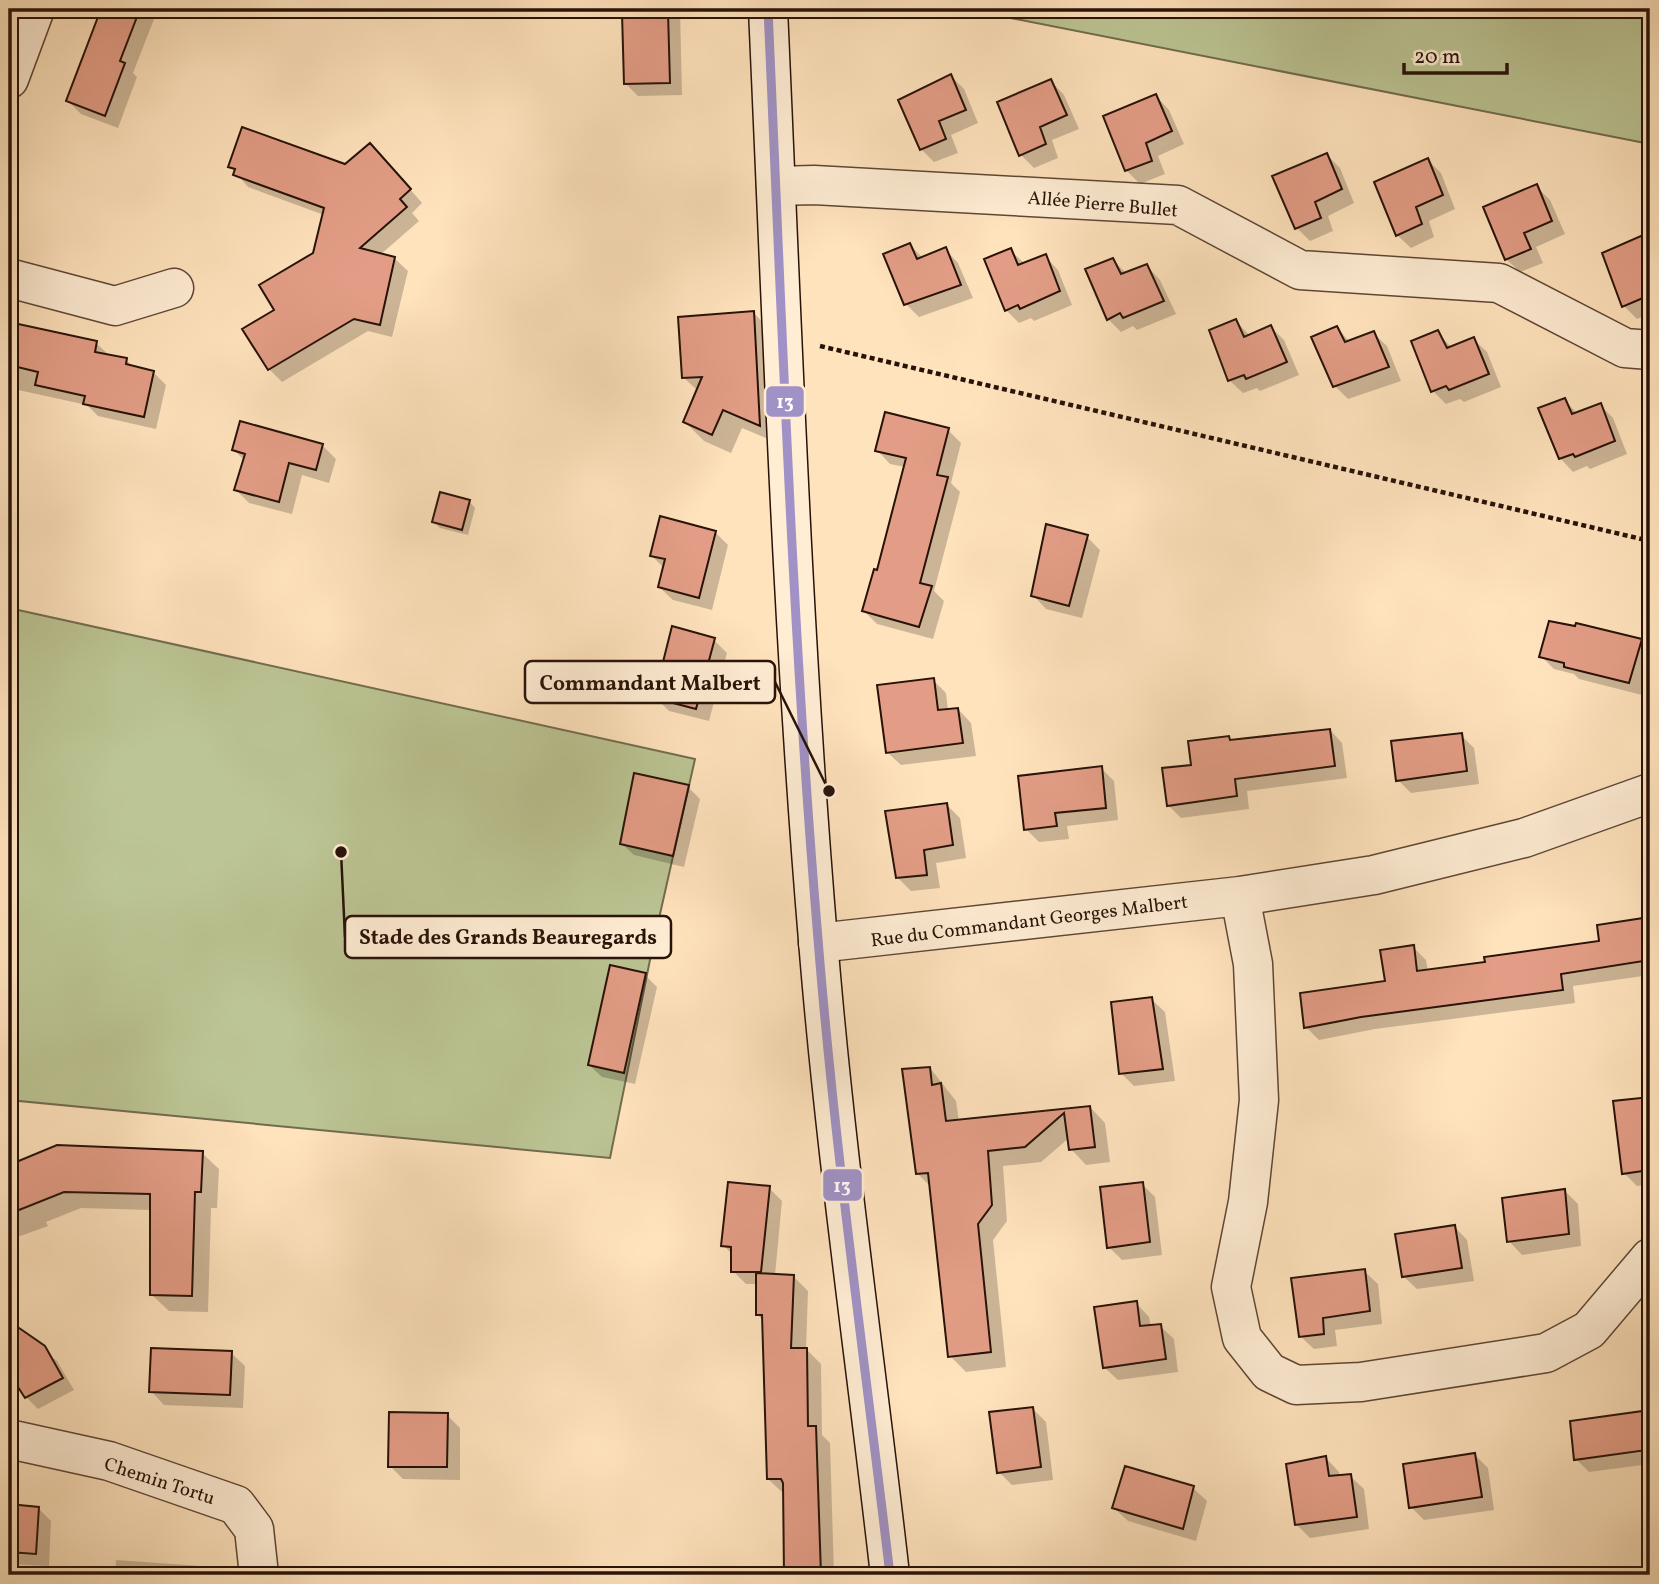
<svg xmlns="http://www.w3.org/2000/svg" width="1659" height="1584" viewBox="0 0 1659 1584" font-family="Vollkorn,serif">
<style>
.green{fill:#bcc594;stroke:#726c4e;stroke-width:2}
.shadow{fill:#0003}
.building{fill:#e39d86;stroke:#281208;stroke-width:2}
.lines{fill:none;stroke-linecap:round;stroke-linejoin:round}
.minor-casing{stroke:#5e4635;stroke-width:41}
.secondary-casing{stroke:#281208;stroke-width:41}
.path{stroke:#281208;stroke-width:4.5;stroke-dasharray:5 3.5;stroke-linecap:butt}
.minor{stroke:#ffedd4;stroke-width:38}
.secondary{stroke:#ffedd4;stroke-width:38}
.bus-1-casing{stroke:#ffedd4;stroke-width:14}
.bus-1{stroke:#a092c6;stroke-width:9}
.labels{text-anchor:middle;stroke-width:5;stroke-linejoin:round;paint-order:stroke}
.street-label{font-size:19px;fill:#281208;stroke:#ffedd4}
.leader{fill:none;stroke:#281208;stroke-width:2.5}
.callout-dot{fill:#281208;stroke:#ffedd4;stroke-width:2.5}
.callout{fill:#ffedd4;stroke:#281208;stroke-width:2.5}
.callout-label{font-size:21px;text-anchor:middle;font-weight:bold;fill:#281208}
.line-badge{stroke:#ffedd4;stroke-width:2.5}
.badge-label{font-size:19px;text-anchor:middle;font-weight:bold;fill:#fff}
</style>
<rect width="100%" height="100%" fill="#ffe3bd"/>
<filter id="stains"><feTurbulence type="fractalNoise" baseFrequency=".00286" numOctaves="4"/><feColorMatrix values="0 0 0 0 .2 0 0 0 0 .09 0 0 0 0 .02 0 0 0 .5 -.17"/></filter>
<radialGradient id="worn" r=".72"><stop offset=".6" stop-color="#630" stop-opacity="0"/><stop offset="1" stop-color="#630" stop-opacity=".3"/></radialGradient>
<!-- green -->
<path class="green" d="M965 9H1650V144Z
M9 608 695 759 653 945 610 1158 9 1100Z"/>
<!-- shadow -->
<path class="shadow" d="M103 9H158L133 73 137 77 118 128 81 114 68 101Z
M624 9H680L682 95 638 96 626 84Z
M951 76 964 89 978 123 951 135 958 153 934 162 921 149Z
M1051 81 1064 95 1079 129 1052 140 1058 158 1034 168 1021 155Z
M1156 96 1169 110 1184 144 1158 156 1165 174 1140 184 1126 170Z
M1327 155 1340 168 1354 203 1328 216 1333 231 1310 241 1297 228Z
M383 158 422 203 412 213 419 221 380 255 394 258 408 271 392 337 368 331 282 382 269 369 245 330 277 311 315 254 324 215 248 187 230 166H345Z
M1428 160 1441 173 1455 209 1429 221 1434 237 1411 248 1397 235Z
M1537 187 1550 200 1565 234 1536 247 1543 263 1520 272 1506 259Z
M1650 234V314L1637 319 1624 306 1604 254Z
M910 245 923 258 945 249 958 263 973 298 919 317 906 304Z
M1010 250 1024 263 1045 256 1058 270 1072 305 1034 321 1031 318 1019 323 1006 310Z
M1113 260 1127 274 1147 266 1160 280 1176 314 1137 330 1133 326 1121 332 1108 319Z
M753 312 772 332 778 443 742 428 731 453 704 441 685 422 698 391 683 377Z
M1236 321 1250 336 1271 327 1284 340 1299 375 1260 391 1257 388 1243 393 1229 380Z
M9 323 96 343 109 355 126 360 134 368 153 372 166 385 156 429 98 416 87 405 9 388Z
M1337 328 1350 342 1373 333 1387 346 1401 381 1348 399 1335 386Z
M1437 332 1452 348 1473 339 1487 352 1501 387 1464 402 1460 399 1446 404 1433 391Z
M1564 400 1578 414 1600 405 1613 418 1627 454 1590 469 1587 466 1573 472 1560 458Z
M1650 412V435L1642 416Z
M948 430 961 443 951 483 960 492 934 591 944 601 933 639 877 624 864 611 879 572 905 467 890 464 877 450Z
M322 445 336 459 329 483 302 475 292 514 249 503 236 490 244 460 234 450Z
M9 478 19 489 9 498Z
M469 501 475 508 468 535 440 528 434 522Z
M1047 526 1087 537 1100 550 1082 618 1046 609 1033 595Z
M715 532 728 545 712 610 673 600 659 587 664 568 651 555Z
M714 640 727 653 709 721 669 711 655 697Z
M1641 641 1650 650V665L1642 695 1579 679 1574 674 1554 669 1541 656Z
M933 680 946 693 948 710 958 709 971 723 976 756 901 765 887 752Z
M1330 730 1342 743 1347 778 1247 791 1249 809 1181 818 1168 805 1193 766 1229 738 1232 741Z
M1461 735 1474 748 1479 784 1411 793 1398 780Z
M1101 768 1114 781 1118 820 1067 826 1069 839 1039 842 1026 829Z
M688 787 700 799 684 867 634 855 622 844Z
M946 804 960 818 966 858 936 863 940 888 911 891 897 877Z
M1650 918V975L1573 986 1575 1003 1375 1029 1319 1040 1306 1027 1387 982 1413 947 1426 960 1428 971 1600 942 1599 926Z
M645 975 657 987 635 1084 602 1077 589 1065Z
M1151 999 1165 1012 1175 1081 1134 1086 1121 1073Z
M930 1068 956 1101 959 1121 1090 1107 1105 1123 1110 1162 1086 1165 1071 1149 1069 1138 1041 1162 1003 1166 1007 1221 993 1240 1006 1367 966 1372 950 1356 931 1187 918 1174Z
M1650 1098V1184L1637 1186 1624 1173 1615 1103Z
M202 1153 219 1169 217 1208H211L208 1312 169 1311 152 1295 151 1210 81 1208 46 1222 48 1226 12 1239 9 1235V1160L13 1158 19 1163Z
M1142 1184 1155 1197 1162 1255 1122 1260 1109 1247Z
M769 1188 782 1201 775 1275 794 1277 808 1291 806 1349 821 1364 822 1435 830 1443 834 1575H728V1572H786L783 1493 768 1479 764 1321 757 1314 758 1284H746L733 1271V1255L723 1245Z
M1565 1191 1578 1204 1581 1246 1522 1255 1509 1241Z
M1454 1226 1467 1240 1474 1281 1417 1289 1403 1276Z
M1364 1271 1378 1284 1382 1324 1335 1330 1337 1346 1314 1349 1300 1336Z
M1136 1303 1149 1317 1151 1327 1160 1326 1174 1339 1178 1372 1118 1380 1104 1367Z
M9 1323 57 1361 74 1390 38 1409 26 1397 18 1381 9 1375Z
M231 1353 245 1366 243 1408 164 1405 151 1391Z
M1033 1409 1046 1422 1053 1480 1012 1485 999 1472Z
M1643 1412 1650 1420V1464L1589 1472 1576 1459Z
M447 1415 460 1428V1480L403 1479 390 1466Z
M1475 1455 1488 1468 1494 1510 1424 1520 1411 1507Z
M1326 1458 1339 1472 1340 1477 1350 1476 1364 1489 1369 1529 1310 1538 1296 1524Z
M1193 1488 1207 1501 1196 1541 1128 1521 1114 1508Z
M9 1505 38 1508 51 1521 49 1566 9 1564Z
M116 1560 201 1566 210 1575H115Z"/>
<!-- building -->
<path class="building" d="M101 9H140L120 61 125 63 105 116 66 101Z
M668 12 670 83 624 84 622 13Z
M951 74 966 110 939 121 946 139 920 150 898 100Z
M1051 79 1067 115 1040 127 1046 144 1019 156 997 102Z
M1156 94 1172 131 1146 143 1152 161 1125 171 1103 116Z
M242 127 345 164 370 143 411 189 400 199 407 207 360 248 395 257 380 325 354 319 268 370 242 329 274 310 259 285 313 253 324 208 233 175 235 169 228 167Z
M1327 153 1342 189 1315 202 1321 218 1295 229 1272 176Z
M1428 158 1443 195 1416 207 1422 224 1396 236 1374 182Z
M1537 184 1552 221 1524 233 1531 249 1505 260 1483 207Z
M1650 232V295L1622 307 1602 253Z
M910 243 917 259 946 247 961 285 904 305 883 254Z
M1011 248 1018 265 1046 254 1060 291 1020 309 1018 305 1005 311 984 259Z
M1113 258 1121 274 1147 264 1164 301 1123 318 1120 313 1107 320 1085 269Z
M754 311 760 426 723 410 712 435 683 422 702 377 682 378 678 317Z
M1236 319 1244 337 1271 325 1287 362 1246 379 1244 375 1228 381 1209 330Z
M9 322 97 341 95 352 127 358 126 364 154 371 144 417 83 404 85 396 35 385 38 372 9 365Z
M1337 326 1345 342 1374 331 1389 367 1333 387 1311 337Z
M1438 330 1447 348 1474 337 1489 374 1449 390 1446 386 1431 392 1411 341Z
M1565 398 1572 414 1601 403 1615 441 1575 457 1573 454 1559 459 1538 408Z
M885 412 949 428 937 475 948 477 920 583 932 586 919 627 862 611 874 569 877 570 906 458 875 451Z
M240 421 323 444 316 470 289 463 279 502 234 490 245 454 232 450Z
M440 492 470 500 462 530 432 522Z
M660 516 716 531 699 598 658 587 665 559 650 556Z
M1046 524 1088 535 1069 606 1031 596Z
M1549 621 1575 626 1576 623 1642 639 1629 683 1564 667V663L1539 657Z
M672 626 715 638 696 709 654 698Z
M934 678 938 710 958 708 963 743 886 753 877 685Z
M1330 729 1335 766 1235 779 1237 796 1167 806 1162 768 1191 765 1188 741 1229 736 1230 740Z
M1462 733 1467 771 1396 781 1391 741Z
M1102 766 1106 808 1055 813 1057 826 1024 830 1018 776Z
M634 773 689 785 673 856 620 844Z
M947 803 953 845 924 850 927 875 896 878 885 811Z
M1650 917V960L1561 974 1563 990 1361 1017 1304 1028 1300 993 1385 981 1380 950 1414 945 1417 971 1485 962 1484 957 1599 941 1597 925Z
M610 965 646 973 624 1073 588 1065Z
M1152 997 1163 1069 1119 1074 1111 1002Z
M930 1067 932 1085 941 1083 946 1121 1090 1106 1095 1147 1069 1150 1064 1113 1025 1147 988 1151 992 1205 978 1224 991 1352 948 1357 928 1173 916 1174 902 1069Z
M1650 1097V1170L1622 1174 1613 1101Z
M57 1145 203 1151 201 1192H195L192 1296 150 1295V1194L64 1192 9 1214V1165Z
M728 1182 770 1186 761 1272H731V1247L721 1246Z
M1143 1182 1150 1242 1107 1248 1100 1187Z
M1565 1189 1569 1234 1507 1242 1502 1198Z
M1455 1225 1462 1268 1402 1277 1395 1234Z
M1365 1269 1370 1311 1323 1318 1324 1334 1299 1337 1291 1278Z
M756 1273 794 1275 791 1348H807L808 1426H816L821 1575H784L783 1483 781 1479H767L762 1315H756Z
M1137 1301 1140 1326 1161 1324 1166 1359 1103 1368 1094 1307Z
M9 1321 45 1346 63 1378 25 1398 9 1373Z
M151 1348 232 1351 230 1395 149 1392Z
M1033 1407 1041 1467 997 1473 989 1412Z
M1643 1411 1647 1450 1574 1460 1570 1421Z
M389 1412 448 1413 447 1467H388Z
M1475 1453 1482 1497 1409 1508 1403 1464Z
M1326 1456 1329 1476 1351 1474 1357 1517 1295 1525 1286 1464Z
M1125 1466 1194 1486 1183 1529 1112 1508Z
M9 1504 39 1507 36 1554 9 1552Z"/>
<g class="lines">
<!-- minor casing -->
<g class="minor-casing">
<path id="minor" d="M9 79 35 9
M776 186 814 185 1178 205 1300 270 1499 283 1625 348 1650 350
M9 278 115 306 174 288
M1240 896 1253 964 1259 1100 1248 1202 1231 1287 1242 1338 1269 1372 1296 1385 1361 1382 1546 1353 1589 1330 1650 1258
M818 943 1240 896 1374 875 1524 838 1650 793
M9 1439 109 1461 236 1505 254 1529 259 1575"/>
</g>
<!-- secondary casing -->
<g class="secondary-casing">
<path id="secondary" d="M768 9C782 319 792 630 818 940 835 1152 866 1363 890 1575"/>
</g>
<!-- path -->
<path class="path" d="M820 346 1650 541
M1639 1575 1650 1566"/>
<!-- minor -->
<use href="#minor" class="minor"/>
<!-- secondary -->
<use href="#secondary" class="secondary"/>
<!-- bus-1 casing -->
<g class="bus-1-casing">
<path id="bus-1" d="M768 9C782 319 792 630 818 939 835 1152 865 1363 890 1575"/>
</g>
<!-- bus-1 -->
<use href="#bus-1" class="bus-1"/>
</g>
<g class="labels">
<!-- street labels -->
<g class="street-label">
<text transform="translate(1103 203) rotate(5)" y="7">Allée Pierre Bullet</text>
<text transform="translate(1029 920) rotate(-7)" y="7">Rue du Commandant Georges Malbert</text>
<text transform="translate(160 1480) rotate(18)" y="7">Chemin Tortu</text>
</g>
</g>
<!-- callouts -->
<path class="leader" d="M829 791L775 682M341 852L345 937"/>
<g class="callout-dot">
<circle cx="829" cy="791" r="7"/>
<circle cx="341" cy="852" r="7"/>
</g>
<g class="callout">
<rect x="525" y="661" width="250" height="42" rx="7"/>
<rect x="345" y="916" width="326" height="42" rx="7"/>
</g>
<g class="callout-label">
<text x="650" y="690">Commandant Malbert</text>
<text x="508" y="944">Stade des Grands Beauregards</text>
</g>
<g class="line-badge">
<rect x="765" y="385" width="40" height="33" rx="7" fill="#a092c6"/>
<rect x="822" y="1168" width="41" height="34" rx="7" fill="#a092c6"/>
</g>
<g class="badge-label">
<text x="785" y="408">13</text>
<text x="842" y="1192">13</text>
</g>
<!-- margin -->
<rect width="1659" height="1584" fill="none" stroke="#ffe3bd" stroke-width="35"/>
<rect x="10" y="10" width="1638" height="1563" fill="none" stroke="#281208" stroke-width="3.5"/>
<rect x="18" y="18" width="1624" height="1549" fill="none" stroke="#281208" stroke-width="2"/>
<!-- scale -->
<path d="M1404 63v10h103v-10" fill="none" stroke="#281208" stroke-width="3.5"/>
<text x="1414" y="63" font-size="21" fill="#281208" stroke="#ffedd4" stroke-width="5" paint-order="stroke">20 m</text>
<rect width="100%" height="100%" filter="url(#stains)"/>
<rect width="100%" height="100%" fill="url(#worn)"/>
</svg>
